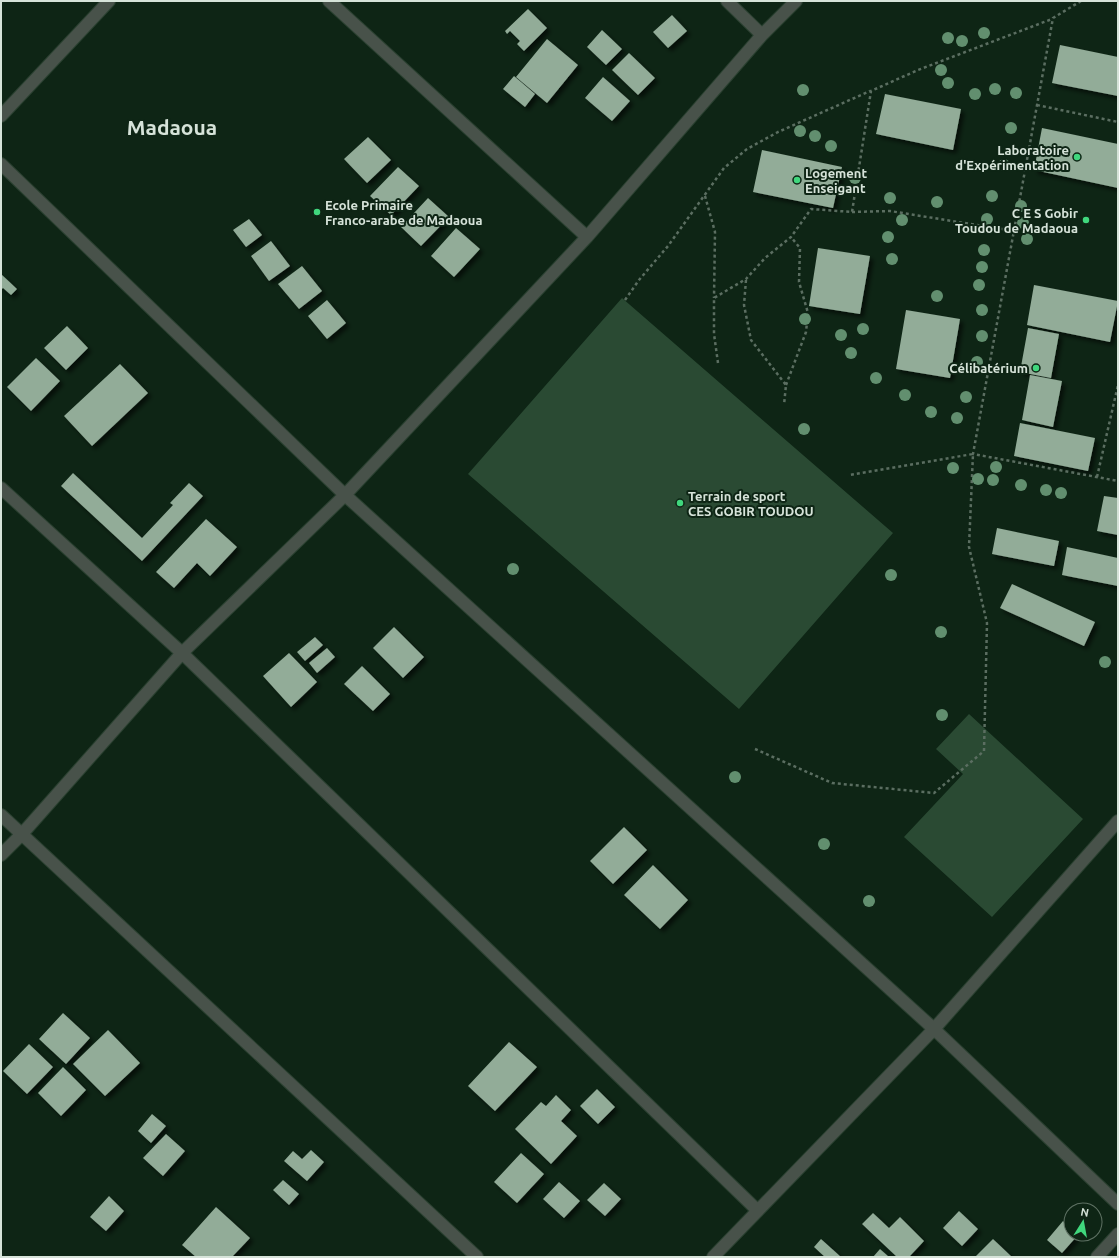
<svg xmlns="http://www.w3.org/2000/svg" width="1119" height="1258" viewBox="0 0 1119 1258" font-family="Ubuntu,sans-serif">
<style>
.green{fill:#2a4a33}
.building{fill:#92ac98;filter:url(#shadow)}
.lines{fill:none;stroke-linecap:round;stroke-linejoin:round}
.street-casing{stroke:#2a4030;stroke-width:14}
.path{stroke:#5b6e61;stroke-width:2.5;stroke-dasharray:3 3;stroke-linecap:butt}
.street{stroke:#48524a;stroke-width:12}
.tree{fill:#628f6f}
.poi-dot{fill:#40d77d;stroke:#0e2515;stroke-width:1.5}
.labels{text-anchor:middle;stroke-width:4;stroke-linejoin:round;paint-order:stroke}
.poi-label{font-size:13px;font-weight:bold;fill:#d6e3d9;stroke:#0e2515;text-anchor:end}
.town-label{font-size:21px;font-weight:bold;fill:#d6e3d9;stroke:#0e2515}
</style>
<defs>
<filter id="shadow"><feDropShadow dx="3.5" dy="3.5" stdDeviation="2" flood-color="#0009"/></filter>
</defs>
<rect width="100%" height="100%" fill="#0e2515"/>
<!-- green -->
<path class="green" d="M622 298 893 533 739 709 468 474Z
M969 714 1083 819 992 917 904 837 963 774 936 749Z"/>
<!-- building -->
<path class="building" d="M528 9 547 28 524 51 517 44 520 41 510 31 507 34 505 31Z
M672 15 687 31 668 48 653 32Z
M602 30 622 49 606 65 587 47Z
M547 39 578 65 547 103 516 77Z
M1060 45 1118 57V96L1052 83Z
M629 53 655 78 638 95 612 70Z
M514 76 535 94 525 107 503 89Z
M603 77 630 101 612 121 585 98Z
M885 94 961 109 953 150 876 134Z
M1042 128 1118 144V188L1034 170Z
M368 137 391 160 367 183 344 159Z
M762 150 842 167 833 208 753 192Z
M398 167 419 186 391 215 370 196Z
M428 198 449 217 421 246 401 227Z
M249 219 262 235 246 247 233 230Z
M456 228 480 249 454 277 431 256Z
M271 241 290 266 269 281 251 256Z
M818 248 870 256 860 314 809 306Z
M302 266 322 291 299 309 278 284Z
M1 274 17 289 11 295 3 288 1 290Z
M1034 285 1118 301 1110 342 1027 325Z
M327 300 346 323 327 339 308 316Z
M906 310 960 319 950 378 896 369Z
M67 326 88 348 66 370 44 348Z
M1028 328 1059 334 1051 378 1020 372Z
M36 358 60 381 31 411 7 387Z
M120 364 148 393 92 446 64 416Z
M1030 375 1062 381 1053 427 1022 420Z
M1020 423 1095 438 1088 471 1014 456Z
M73 473 142 538 173 505 170 503 189 483 203 496 142 561 61 486Z
M1104 496 1118 498V535L1097 531Z
M206 519 237 547 210 576 197 563 174 588 156 572Z
M997 528 1059 541 1054 566 992 554Z
M1067 547 1118 558V586L1062 575Z
M1012 584 1095 622 1084 646 1000 608Z
M394 627 424 657 403 678 373 648Z
M315 637 323 645 305 661 297 652Z
M327 648 335 657 317 673 309 663Z
M289 653 317 682 291 707 263 676Z
M362 666 390 694 373 711 344 684Z
M624 827 647 850 613 884 590 861Z
M653 865 688 900 660 929 624 895Z
M63 1013 90 1038 66 1064 39 1039Z
M108 1030 140 1063 105 1096 73 1064Z
M509 1042 537 1067 495 1111 468 1086Z
M29 1044 53 1067 27 1094 3 1071Z
M63 1067 86 1090 61 1116 38 1093Z
M597 1089 615 1107 598 1124 580 1106Z
M556 1095 571 1110 561 1121 577 1136 551 1164 515 1129 541 1102 546 1106Z
M152 1114 166 1126 151 1143 138 1131Z
M166 1134 185 1151 163 1176 143 1158Z
M311 1150 324 1162 307 1181 284 1161 293 1151 302 1159Z
M521 1153 544 1174 517 1203 494 1182Z
M283 1180 299 1194 289 1205 273 1190Z
M559 1182 580 1201 564 1218 543 1199Z
M604 1183 621 1199 605 1216 587 1200Z
M109 1196 124 1211 106 1231 90 1217Z
M216 1207 250 1238 232 1257H196L182 1245Z
M959 1211 978 1229 962 1246 943 1228Z
M873 1213 889 1228 900 1217 924 1241 909 1257H897L862 1224Z
M1063 1221 1071 1229V1234L1078 1235 1062 1253 1047 1240Z
M821 1239 841 1257H825L814 1247Z
M993 1239 1012 1257H975Z
M880 1249 889 1257H873Z"/>
<g class="lines">
<!-- street casing -->
<g class="street-casing">
<path id="street" d="M329 1 587 237
M727 1 762 35
M1 116 109 1
M1 164 345 495 934 1029 1118 1204
M1 488 182 653 757 1210
M1 815 477 1257
M1 855 22 834 182 653 345 495 587 237 762 35 796 1
M713 1257 934 1029 1118 821
M1097 1257 1118 1234"/>
</g>
<!-- path -->
<path class="path" d="M1081 1 1053 18 973 454 1118 481
M1037 105 1118 122
M705 196 715 232 714 298
M852 212 890 211 1014 231
M746 280 744 305 751 340 786 385 784 405
M625 300 639 280 668 246 724 168 747 149 778 132 870 91
M718 363 714 334V298L746 279 765 258 791 237 811 209 852 212 871 91 918 70 1052 19
M786 385 806 332 808 313 799 282 800 248 791 237
M1097 477 1118 385
M755 749 832 783 934 793 984 751 987 623 969 547 973 454 849 475"/>
<!-- street -->
<use href="#street" class="street"/>
</g>
<!-- trees -->
<g class="tree">
<circle cx="984" cy="33" r="6"/>
<circle cx="948" cy="38" r="6"/>
<circle cx="962" cy="41" r="6"/>
<circle cx="941" cy="70" r="6"/>
<circle cx="948" cy="83" r="6"/>
<circle cx="995" cy="89" r="6"/>
<circle cx="803" cy="90" r="6"/>
<circle cx="1016" cy="93" r="6"/>
<circle cx="975" cy="94" r="6"/>
<circle cx="1011" cy="128" r="6"/>
<circle cx="800" cy="131" r="6"/>
<circle cx="815" cy="136" r="6"/>
<circle cx="831" cy="146" r="6"/>
<circle cx="1004" cy="165" r="6"/>
<circle cx="855" cy="178" r="6"/>
<circle cx="992" cy="196" r="6"/>
<circle cx="890" cy="198" r="6"/>
<circle cx="937" cy="202" r="6"/>
<circle cx="1021" cy="206" r="6"/>
<circle cx="987" cy="219" r="6"/>
<circle cx="902" cy="220" r="6"/>
<circle cx="1023" cy="223" r="6"/>
<circle cx="888" cy="237" r="6"/>
<circle cx="1027" cy="239" r="6"/>
<circle cx="984" cy="250" r="6"/>
<circle cx="892" cy="259" r="6"/>
<circle cx="982" cy="267" r="6"/>
<circle cx="979" cy="285" r="6"/>
<circle cx="937" cy="296" r="6"/>
<circle cx="982" cy="310" r="6"/>
<circle cx="805" cy="319" r="6"/>
<circle cx="863" cy="329" r="6"/>
<circle cx="841" cy="335" r="6"/>
<circle cx="982" cy="336" r="6"/>
<circle cx="851" cy="353" r="6"/>
<circle cx="977" cy="362" r="6"/>
<circle cx="876" cy="378" r="6"/>
<circle cx="905" cy="395" r="6"/>
<circle cx="966" cy="397" r="6"/>
<circle cx="931" cy="412" r="6"/>
<circle cx="957" cy="418" r="6"/>
<circle cx="804" cy="429" r="6"/>
<circle cx="996" cy="467" r="6"/>
<circle cx="953" cy="468" r="6"/>
<circle cx="978" cy="479" r="6"/>
<circle cx="993" cy="480" r="6"/>
<circle cx="1021" cy="485" r="6"/>
<circle cx="1046" cy="490" r="6"/>
<circle cx="1061" cy="493" r="6"/>
<circle cx="513" cy="569" r="6"/>
<circle cx="891" cy="575" r="6"/>
<circle cx="941" cy="632" r="6"/>
<circle cx="1105" cy="662" r="6"/>
<circle cx="942" cy="715" r="6"/>
<circle cx="735" cy="777" r="6"/>
<circle cx="824" cy="844" r="6"/>
<circle cx="869" cy="901" r="6"/>
</g>
<!-- markers -->
<g class="poi-dot">
<circle cx="1077" cy="157" r="4"/>
<circle cx="797" cy="180" r="4"/>
<circle cx="317" cy="212" r="4"/>
<circle cx="1086" cy="220" r="4"/>
<circle cx="1036" cy="368" r="4"/>
<circle cx="680" cy="503" r="4"/>
</g>
<g class="labels">
<!-- poi labels -->
<g class="poi-label">
<text x="1069" y="155">Laboratoire<tspan x="1069" dy="15">d'Expérimentation</tspan></text>
<text x="805" y="178" text-anchor="start">Logement<tspan x="805" dy="15">Enseigant</tspan></text>
<text x="325" y="210" text-anchor="start">Ecole Primaire<tspan x="325" dy="15">Franco-arabe de Madaoua</tspan></text>
<text x="1078" y="218">C E S Gobir<tspan x="1078" dy="15">Toudou de Madaoua</tspan></text>
<text x="1028" y="373">Célibatérium</text>
<text x="688" y="501" text-anchor="start">Terrain de sport<tspan x="688" dy="15">CES GOBIR TOUDOU</tspan></text>
</g>
<!-- town labels -->
<g class="town-label">
<text x="172" y="135">Madaoua</text>
</g>
</g>
<!-- border -->
<rect width="1119" height="1258" fill="none" stroke="#d6e3d9" stroke-width="4"/>
<!-- north arrow -->
<g transform="translate(1083 1222) rotate(11)"><circle r="19" fill="#0e2515" stroke="#5e7163"/>
<path d="M0-3L7 15L0 10L-7 15Z" fill="#40d77d"/>
<text y="-6" font-size="11" font-weight="bold" text-anchor="middle" fill="#d6e3d9">N</text>
</g>
</svg>
